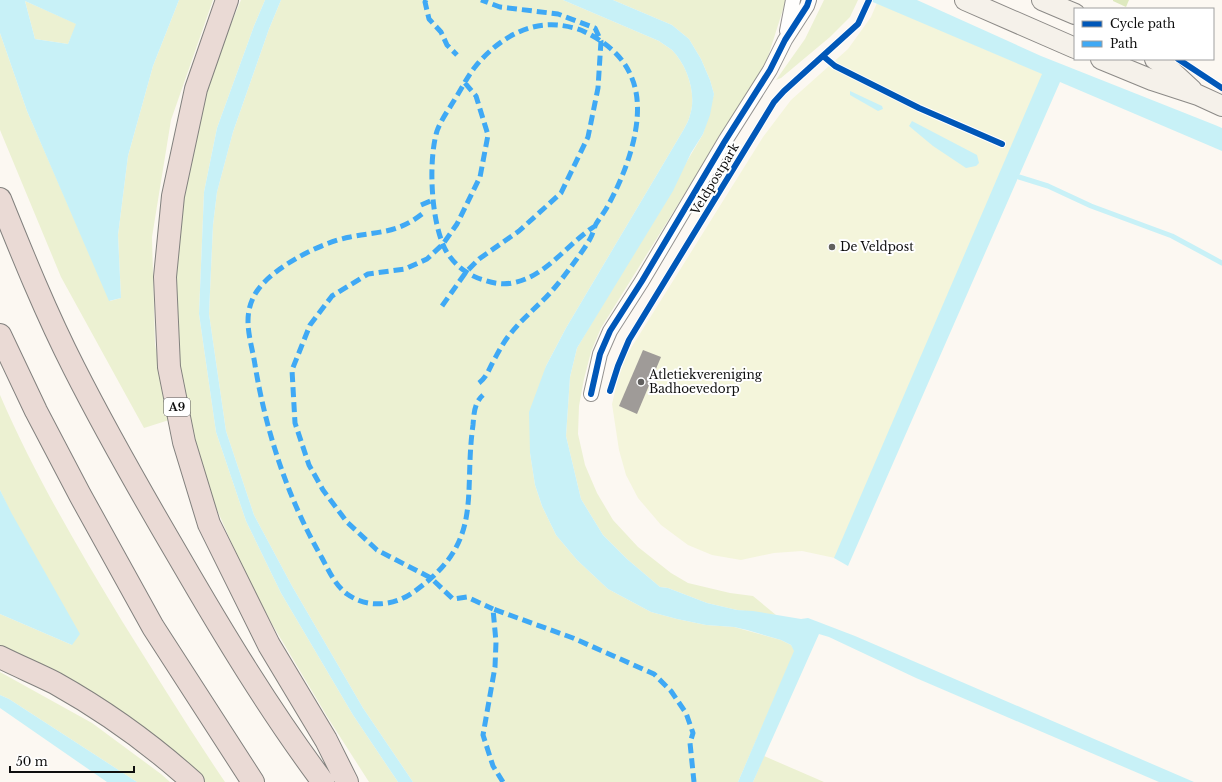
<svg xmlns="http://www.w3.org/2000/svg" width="1222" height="782" viewBox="0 0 1222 782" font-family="'Libre Baskerville',serif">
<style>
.green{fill:#ecf1d2}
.forest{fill:#dee9bf}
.pitch{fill:#f4f5db}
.water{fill:#c8f1f7;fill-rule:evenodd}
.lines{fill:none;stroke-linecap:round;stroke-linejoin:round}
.stream{stroke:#c8f1f7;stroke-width:5}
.building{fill:#9f9b98}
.minor-casing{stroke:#959391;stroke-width:16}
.secondary-casing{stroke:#8c8a87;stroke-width:22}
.motorway-casing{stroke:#82817e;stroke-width:24}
.minor{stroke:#fffefd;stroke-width:14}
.secondary{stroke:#f5f1ea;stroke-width:20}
.motorway{stroke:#eadad5;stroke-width:22}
.quiet{stroke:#3fa9f5;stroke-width:5;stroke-dasharray:10 5;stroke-linecap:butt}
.cycleway-casing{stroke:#fff;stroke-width:8}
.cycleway{stroke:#0057b8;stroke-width:6}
.poi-dot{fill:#61605e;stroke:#fff;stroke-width:1.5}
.labels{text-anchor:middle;stroke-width:4;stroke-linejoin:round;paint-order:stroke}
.shield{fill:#fff;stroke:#565656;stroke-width:1}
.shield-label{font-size:11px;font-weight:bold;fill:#0e0e0e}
.street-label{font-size:12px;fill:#0e0e0e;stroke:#fff}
.poi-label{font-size:12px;fill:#0e0e0e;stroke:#fff;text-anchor:start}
</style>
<rect width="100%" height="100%" fill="#fcf8f2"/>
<!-- green -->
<path class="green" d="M179 0H213L171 120 152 237 155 344 169 420 144 428 61 277 0 130V33L27 111 110 301 121 298 118 235 128 156 153 66Z
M241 0H265L254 26 217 128 204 192 199 314 216 432 246 521 281 593 353 715 398 782H369L328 718 272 624 239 560 208 489 189 423 176 343 172 264 202 94Z
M281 0H563L659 41C663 44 668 47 672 50 687 65 697 94 690 115 689 120 686 125 684 129L566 328 546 366 530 453 535 485 542 506 556 535 577 560 608 589 651 612 677 619 706 625 734 627 781 640 791 645 795 651 738 782H413L363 708 292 586 254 515 226 431 209 314 213 225 217 192 233 132 269 29Z
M613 0H786L766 63 601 328 591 352 584 379 579 406 578 434 585 465 597 493 613 520 638 547 671 573 688 583 730 593 753 596 776 615 737 610 707 603 668 588 660 587 627 559 603 535 581 499 566 436 570 377 577 348 703 134 714 94 710 80 701 59 689 39 672 25Z
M824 0H858L850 17 830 37 781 78 776 80 805 39Z
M25 1 77 24 68 44 35 39Z
M0 395C34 474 78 548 122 621 156 675 189 729 225 782H205L168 749 0 648V614L72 645 0 490Z
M0 672 92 723 161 774 170 782H137L9 699 0 695Z
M764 756 824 782H753Z"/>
<!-- forest -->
<path class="forest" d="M1113 0H1129L1126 7 1113 1Z"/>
<!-- pitch -->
<path class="pitch" d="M877 3 1043 74 835 558 802 551 774 553 741 560 712 555 688 545 661 525 638 498 626 475 619 450 612 404 618 379 626 356 763 137 791 100 848 49 871 17Z"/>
<!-- water -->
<path class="water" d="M0 0H179L153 66 128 156 118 235 121 298 109 301 27 111 0 33ZM25 1 76 24 68 44 35 39Z
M265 0H281L269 29 233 132 217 192 213 225 209 314 226 431 254 515 292 586 363 708 413 782H398L353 715 281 593 246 521 216 432 199 314 204 192 217 128 254 26Z
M563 0H613L672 25 689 39 701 59 710 80 714 94 710 115 703 134 691 153 673 191 577 348 570 377 566 436 581 499 603 535 627 559 660 587 668 588 707 603 737 610 753 611 801 619 808 618 855 636 1194 782H1159L916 678 829 637 819 634 753 782H738L794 651 791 645 781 640 747 630 734 627 706 625 677 619 651 612 608 589 577 560 556 535 542 506 535 485 530 453 529 412 546 366 566 328 684 129C686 125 689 120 690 115 697 94 687 65 672 50 668 47 663 44 659 41Z
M868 0H917L1041 56 1215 125 1222 128V151L1060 82 848 566 834 558 1042 74Z
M850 91 882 106 883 109 878 111 850 95Z
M912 121 977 155 979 163 976 166 966 168 933 146 909 126Z
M0 490 12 514 80 634 72 645 0 614Z
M0 695 9 699 137 782H107L0 708Z"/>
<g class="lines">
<!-- stream -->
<path class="stream" d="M1019 177 1048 186 1091 206 1172 236 1222 263"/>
</g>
<!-- building -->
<path class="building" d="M643 350 661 357 637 414 619 406Z"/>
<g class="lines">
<!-- minor casing -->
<g class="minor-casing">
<path id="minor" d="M787 31 793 0
M591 394 600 354 610 331 642 281 725 141 770 70 785 40 807 6 809 0"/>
</g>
<!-- secondary casing -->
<g class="secondary-casing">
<path id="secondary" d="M965 0 1075 48
M1042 0 1075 14
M1101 59 1152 80 1198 95 1222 106
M1155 59 1166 66 1192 90"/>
</g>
<!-- motorway casing -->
<g class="motorway-casing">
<path id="motorway" d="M227 0 196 89 173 196 165 277 169 367 184 442 209 524 269 645 326 740 347 782
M0 199C23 256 46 313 74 368 107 433 143 496 180 559 224 635 270 711 323 782
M0 335 36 411 80 495 153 627 253 782
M0 657C18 666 37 674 55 683 105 711 151 744 193 782"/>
</g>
<!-- minor -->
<use href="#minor" class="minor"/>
<!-- secondary -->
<use href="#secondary" class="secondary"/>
<!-- motorway -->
<use href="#motorway" class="motorway"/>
<!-- quiet -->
<path class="quiet" d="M426 0 425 2 429 19 441 32 447 45 457 55
M465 83 476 96 488 135 480 177 457 224 443 244 427 259 405 269 368 274 332 296 310 325 292 370 295 423 309 465 323 490 347 522 377 550 431 578 453 599 467 597 493 609
M421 205 433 200
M422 214C396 234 379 231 350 237 322 242 273 267 257 291 251 300 248 310 248 321 248 336 253 351 255 365 266 432 288 499 322 558 329 571 335 585 347 594 368 609 395 606 415 591 485 541 463 496 473 425 474 414 474 403 483 395
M442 306 466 272 479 259 519 231 561 193 588 137 598 88 601 41 595 28 558 14 500 7 481 0
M479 383C487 377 489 369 494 360 499 351 504 341 511 333 523 318 537 307 550 293 559 283 568 271 576 260 581 253 587 245 591 237 593 233 594 228 596 224 599 219 603 214 606 209 626 174 649 115 631 76 623 56 604 41 585 32 577 28 567 26 558 25 525 22 495 42 475 67 467 77 462 88 455 99 449 109 441 120 437 131 428 161 431 221 445 249 453 264 468 276 484 280 493 283 502 285 512 283 546 277 567 244 595 226
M503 782 493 766 483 735 495 667 496 642 493 609 573 638 654 674 671 691 686 713 693 733 690 743 694 782"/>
<!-- cycleway casing -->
<g class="cycleway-casing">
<path id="cycleway" d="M823 56 835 66 919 108 1002 144
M1178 59 1222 88
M610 391 618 366 629 340 774 102 784 91 858 24 869 0
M591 394 600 354 610 331 642 281 725 141 770 70 785 40 807 6 809 0"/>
</g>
<!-- cycleway -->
<use href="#cycleway" class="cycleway"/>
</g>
<!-- markers -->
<g class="poi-dot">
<circle cx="832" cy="247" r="4"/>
<circle cx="641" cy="382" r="4"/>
</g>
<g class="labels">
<!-- shield labels -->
<rect class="shield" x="164" y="398" width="26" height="18" rx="3"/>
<g class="shield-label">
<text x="177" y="411">A9</text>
</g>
<!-- street labels -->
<g class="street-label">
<text transform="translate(715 179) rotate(-59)" y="4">Veldpostpark</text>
</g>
<!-- poi labels -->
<g class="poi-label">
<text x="840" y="251">De Veldpost</text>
<text x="649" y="379">Atletiekvereniging<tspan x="649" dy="14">Badhoevedorp</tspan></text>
</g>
</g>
<!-- legend -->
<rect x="1074" y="8" width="140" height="52" fill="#ffffff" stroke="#9f9f9f"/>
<rect x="1082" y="21" width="20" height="6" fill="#0057b8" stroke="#9f9f9f"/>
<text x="1110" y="28" font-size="12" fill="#0e0e0e">Cycle path</text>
<rect x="1082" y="41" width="20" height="6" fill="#3fa9f5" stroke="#9f9f9f"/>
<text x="1110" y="48" font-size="12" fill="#0e0e0e">Path</text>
<!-- scale -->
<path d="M10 766v6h124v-6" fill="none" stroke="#0e0e0e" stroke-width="2"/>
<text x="16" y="766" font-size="12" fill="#0e0e0e" stroke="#ffffff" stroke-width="3" paint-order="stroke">50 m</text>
</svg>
